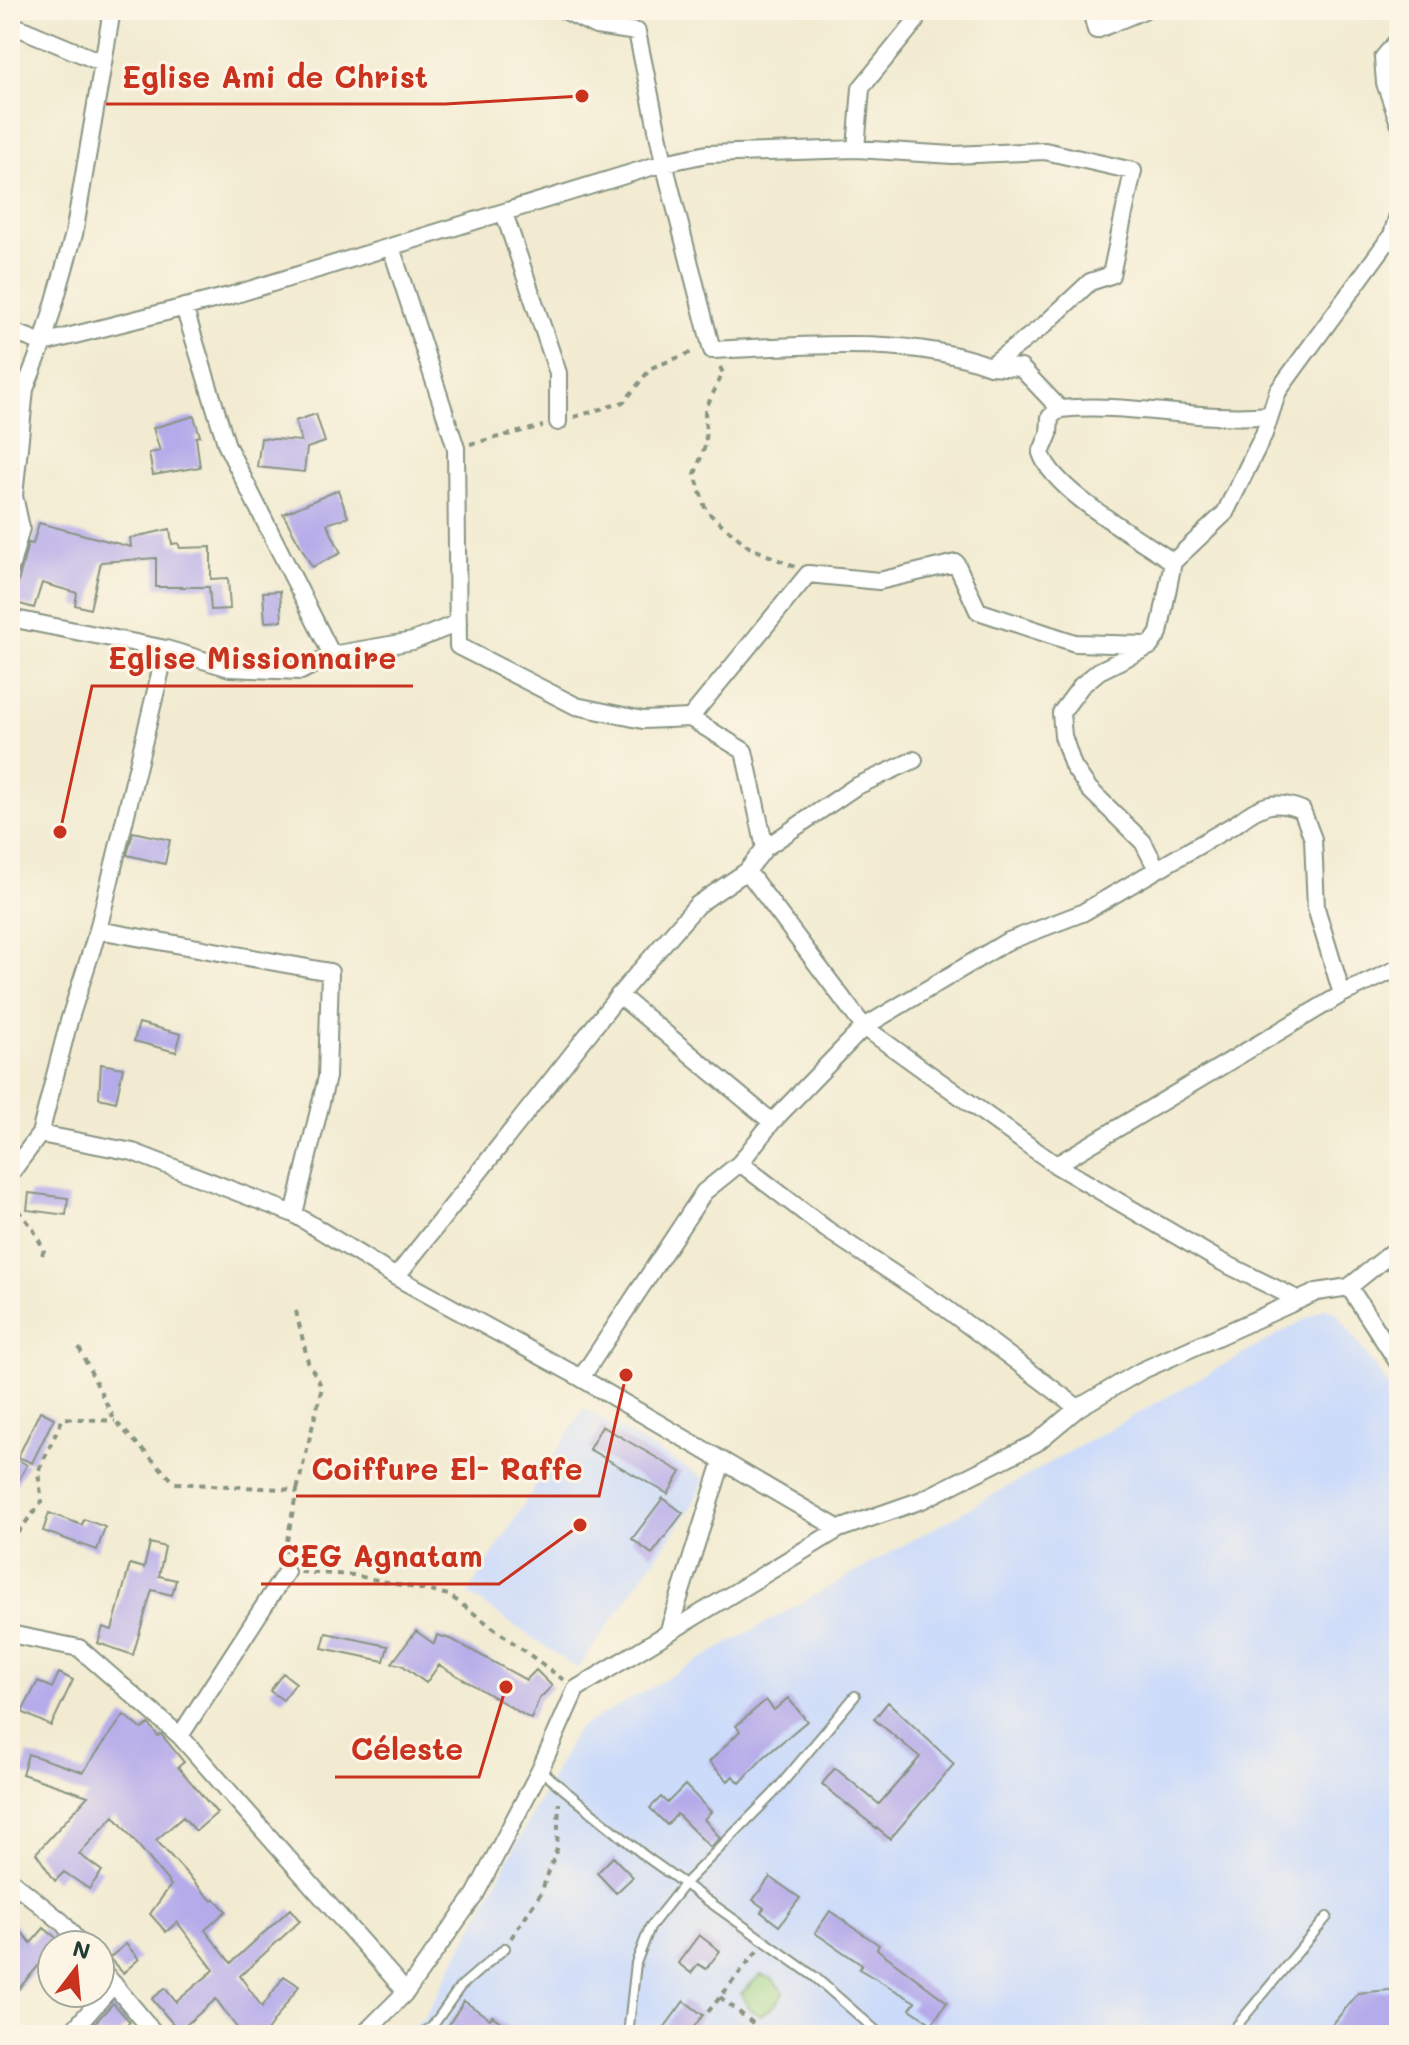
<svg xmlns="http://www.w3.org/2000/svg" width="1409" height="2045" viewBox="0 0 1409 2045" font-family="Mali,sans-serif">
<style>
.built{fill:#ccdbfa}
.green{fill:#9ad385;stroke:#5c885c;stroke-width:2}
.building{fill:#b5abea}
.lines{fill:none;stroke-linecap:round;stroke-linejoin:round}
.service-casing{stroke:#889482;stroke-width:12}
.minor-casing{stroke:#889482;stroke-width:20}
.path{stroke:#889482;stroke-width:4;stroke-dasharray:6 6;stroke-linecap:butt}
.service{stroke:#fff;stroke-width:8}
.minor{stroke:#fff;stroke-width:16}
.leader{fill:none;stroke:#c8321e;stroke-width:3}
.callout-dot{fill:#c8321e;stroke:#fcf5e5;stroke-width:3}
.callout-label{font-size:30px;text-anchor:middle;font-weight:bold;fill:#c8321e;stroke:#fcf5e5;stroke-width:6;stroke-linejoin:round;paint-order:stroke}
</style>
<rect width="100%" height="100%" fill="#fcf5e5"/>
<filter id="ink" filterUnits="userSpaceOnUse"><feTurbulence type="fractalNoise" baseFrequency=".0125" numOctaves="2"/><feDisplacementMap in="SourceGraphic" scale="16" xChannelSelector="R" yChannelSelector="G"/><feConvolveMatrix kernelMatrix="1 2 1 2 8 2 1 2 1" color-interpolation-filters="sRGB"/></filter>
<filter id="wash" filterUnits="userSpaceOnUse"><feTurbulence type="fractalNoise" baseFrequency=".006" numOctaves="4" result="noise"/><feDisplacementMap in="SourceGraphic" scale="32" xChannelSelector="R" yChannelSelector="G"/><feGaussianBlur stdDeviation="1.8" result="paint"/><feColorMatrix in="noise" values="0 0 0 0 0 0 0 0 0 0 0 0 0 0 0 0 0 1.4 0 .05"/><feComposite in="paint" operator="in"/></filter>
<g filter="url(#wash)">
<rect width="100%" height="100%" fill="#f2ebd1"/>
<!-- built -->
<path class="built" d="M1325 1308 1337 1313 1399 1401V2035H406L425 2017 577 1729Z
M584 1408 705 1479 692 1506 578 1669 468 1594Z"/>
<!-- green -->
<path class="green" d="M760 1975 773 1979 784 1992 774 2006 760 2016 750 2009 741 1994Z"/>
<g id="blocks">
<!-- building -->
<path class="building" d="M316 414 325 442 307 448 304 472 257 467 261 438 301 441 295 421Z
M194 416 200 436 196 437 200 467 153 475 149 453 160 451 153 428Z
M338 490 348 517 327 524 341 553 312 567 283 514Z
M39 523 131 547 130 538 170 529 172 544 178 543 180 548 211 547V579L228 578 230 609 211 610 209 587H156V558L101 562 90 609 75 605 77 593 42 583 34 608 13 602 28 543 33 544Z
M280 591 282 621 265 622 263 592Z
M133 832 170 840 165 864 127 855Z
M139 1023 181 1034 176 1052 134 1041Z
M101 1064 123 1068 116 1102 99 1098Z
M29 1193 68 1198 66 1215 27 1210Z
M40 1411 54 1418 32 1463 18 1457Z
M602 1426 681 1472 668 1494 589 1449Z
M10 1455 27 1465 10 1496Z
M663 1498 683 1513 652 1554 632 1539Z
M49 1513 82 1525 84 1519 105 1527 97 1550 43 1531Z
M150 1543 165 1547 159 1576 176 1580 172 1595 152 1590 133 1655 98 1643 103 1627 112 1630 130 1564 144 1568Z
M416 1631 434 1644 437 1635 453 1640 526 1680 536 1670 552 1686 539 1699 531 1719 439 1665 426 1683 402 1665 392 1663Z
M326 1633 388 1646 384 1661 322 1648Z
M59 1673 73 1680 51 1726 22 1712 38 1681 52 1688Z
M283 1673 296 1683 283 1700 270 1691Z
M788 1698 807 1721 763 1758 740 1783 733 1776 728 1781 709 1762 740 1731 736 1726 766 1700 774 1710Z
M888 1702 954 1764 890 1839 822 1784 835 1768 879 1804 920 1757 874 1719Z
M124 1715 142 1729 149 1724 158 1736 161 1734 184 1762 178 1767 217 1813 196 1831 183 1817 156 1840 212 1901 215 1899 226 1911 205 1930 231 1963 290 1909 300 1921 240 1976 262 2007 284 1976 299 1986 264 2035H242L216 1999 179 2031 152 1999 165 1988 176 2002 214 1970 177 1922 166 1932 150 1914 171 1885 114 1816 79 1854 102 1871 89 1889 64 1872 55 1881 36 1853 88 1796 22 1774 28 1754 83 1772Z
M685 1785 711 1812 704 1819 720 1838 710 1847 677 1814 667 1825 650 1808 661 1797 667 1803Z
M613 1857 633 1877 616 1893 597 1873Z
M770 1877 800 1898 779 1926 761 1912 764 1908 753 1900Z
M830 1911 879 1945 877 1949 947 2002 932 2024 910 2009 915 2002 859 1969 862 1965 815 1933Z
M10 1919 31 1943 44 1928 60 1941 52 1945V1950L10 1999Z
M699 1935 720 1951 706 1969 698 1964 691 1973 678 1963Z
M126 1944 139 1959 123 1973 109 1958Z
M1399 1989V2035H1324L1358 1993Z
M464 2001 490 2019 492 2016 520 2035H465L449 2024Z
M684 2001 703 2015 688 2035H674L664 2028Z
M113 2003 130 2022 117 2035H84Z"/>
</g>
</g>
<g filter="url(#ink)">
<use href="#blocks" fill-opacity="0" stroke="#889482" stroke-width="2"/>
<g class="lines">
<!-- service casing -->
<g class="service-casing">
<path id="service" d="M540 1770 645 1856 815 1977 881 2035
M432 2027 442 2035
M419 2035 432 2027 460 1987 505 1948
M628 2035 636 1963 650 1927 685 1883 773 1794 855 1696
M1229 2035 1327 1917"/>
</g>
<!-- minor casing -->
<g class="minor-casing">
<path id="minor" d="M564 10 596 26 637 32 664 163 712 350C801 346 906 335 990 366L1043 326 1090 282 1111 275 1133 171 1045 151 953 155 856 149
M1091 10 1096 30 1144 10
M10 24 103 63
M1399 39 1383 58 1385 83 1399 123
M504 213 558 373V422
M391 247 456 448 458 646 576 706 643 720 690 718 744 751 765 848
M184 307 227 446 332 655 413 641 458 623
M10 331 43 343 233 295 664 163 707 154 856 149 861 88 915 22 913 10
M990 366 1021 368 1060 409C1130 402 1199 422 1270 415
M1060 409 1050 417 1049 434 1041 453C1054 492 1138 537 1173 562
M10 569 21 528 14 496 25 389 43 343 74 234 112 10
M10 618 166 649 230 668 301 671 332 655
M690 718 808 574 879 581 956 563 978 611 1075 643 1146 645
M1157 869 1143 842 1089 789 1073 766 1063 736 1061 713 1081 686 1099 671 1150 646 1159 633 1173 562 1225 513 1264 434 1278 391 1392 235 1399 212
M747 871 864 1027 1056 1165 1220 1261 1299 1300
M98 930 330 972 327 1077 294 1214
M619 995 772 1122
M40 1134 133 1152 294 1214 396 1277 581 1378 839 1529
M740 1163 826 1229 944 1307 1078 1408
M1056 1165 1342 994 1399 968
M10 1174 40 1134 69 1021 98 930 166 649
M396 1277 619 995 697 905 747 871 765 848 855 787 914 760
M1349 1287 1399 1364
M581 1378 704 1192 740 1163 772 1122 864 1027 1006 942 1082 913 1237 823C1260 805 1274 799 1302 810L1313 839 1316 908 1342 994
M668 1633 722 1462
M10 1634 79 1648 180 1736 406 1992
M180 1736 286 1572
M10 1880 62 1922 81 1945
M100 1968 156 2035
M69 2035 114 1984
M363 2035 406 1992 475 1895 540 1770 576 1689 839 1529 922 1500 1036 1443 1078 1408 1141 1371 1317 1292 1349 1287 1399 1247"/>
</g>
<!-- path -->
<path class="path" d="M643 19 647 10
M720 367 723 373 705 410 706 443 695 474 706 511 749 547 795 567
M574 417 624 402 651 368 695 351
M470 444 543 426
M10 1201 32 1227 44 1250 42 1255
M296 1311 308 1362 322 1387 297 1490
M79 1348 115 1421 175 1483 297 1490 284 1556
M10 1542 42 1502 38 1472 63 1418 115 1421
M300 1572 353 1575 449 1595 565 1681
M511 1938 541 1893 557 1849 559 1803
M720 1997 768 2035
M708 2012 758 1950"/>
<!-- service -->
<use href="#service" class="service"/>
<!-- minor -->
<use href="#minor" class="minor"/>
</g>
</g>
<!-- callouts -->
<path class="leader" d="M582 96L445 104H106M60 832L92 686H413M626 1375L599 1496H296M580 1525L499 1584H261M506 1687L479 1777H335"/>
<g class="callout-dot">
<circle cx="582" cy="96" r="8"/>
<circle cx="60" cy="832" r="8"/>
<circle cx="626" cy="1375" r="8"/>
<circle cx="580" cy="1525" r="8"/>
<circle cx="506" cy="1687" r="8"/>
</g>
<g class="callout-label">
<text x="275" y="88">Eglise Ami de Christ</text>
<text x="252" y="669">Eglise Missionnaire</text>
<text x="447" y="1480">Coiffure El- Raffe</text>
<text x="380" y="1567">CEG Agnatam</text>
<text x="407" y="1760">Céleste</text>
</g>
<!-- margin -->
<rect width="1409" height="2045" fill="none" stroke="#fcf5e5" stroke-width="40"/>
<!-- north arrow -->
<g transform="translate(76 1969) rotate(16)"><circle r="38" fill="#fcf5e5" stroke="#a4ab9e" stroke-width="2"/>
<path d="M0-6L14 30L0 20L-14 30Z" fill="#c8321e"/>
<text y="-12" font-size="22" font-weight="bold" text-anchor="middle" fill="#1f3d34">N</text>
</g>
</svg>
